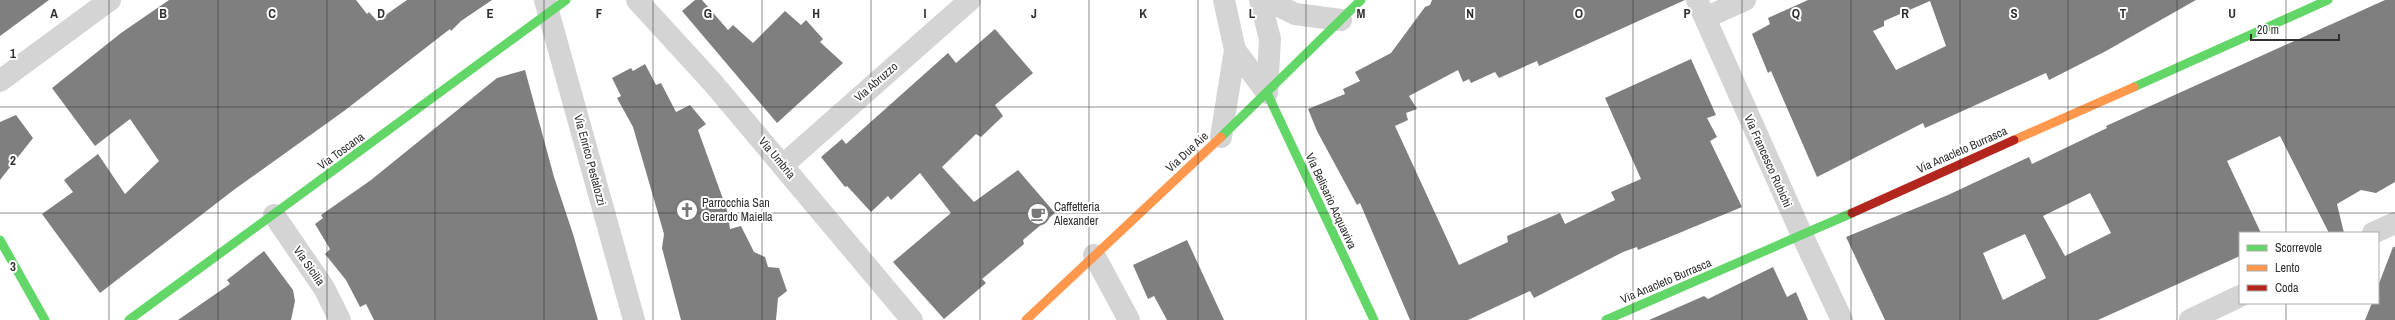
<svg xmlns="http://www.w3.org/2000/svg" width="2395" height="320" viewBox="0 0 2395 320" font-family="'Archivo Narrow',sans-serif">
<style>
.building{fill:#7f7f7f;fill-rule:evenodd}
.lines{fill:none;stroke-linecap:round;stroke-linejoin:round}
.street{stroke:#d4d4d4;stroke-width:22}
.fast{stroke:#63d668;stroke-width:9}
.slow{stroke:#ff974d;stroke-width:9}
.jam{stroke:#b3261e;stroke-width:9}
.grid{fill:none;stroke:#303030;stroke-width:1;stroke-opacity:0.55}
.labels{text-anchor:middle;stroke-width:4;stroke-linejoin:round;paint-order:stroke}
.street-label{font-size:12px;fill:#303030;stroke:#fff}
.poi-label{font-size:12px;fill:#303030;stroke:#fff;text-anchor:start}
.grid-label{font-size:13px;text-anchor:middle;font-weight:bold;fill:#303030;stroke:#fff;stroke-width:4;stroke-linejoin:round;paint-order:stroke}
</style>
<rect width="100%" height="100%" fill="#fff"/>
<!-- building -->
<path class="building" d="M0 0H49L0 36Z
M169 0H356L367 14 369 12 377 21 407 0H492L461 21 451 31 450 29 344 111 235 189 100 293 42 214 73 192 64 180 98 154 125 194 159 161 130 119 95 146 52 88 121 33Z
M695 0H702L728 30 733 25 753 43 785 11 801 25 806 20 823 39 820 42 843 63 777 123 682 11Z
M1432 0H1685L1539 66 1537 61 1499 78 1495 72 1471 83 1469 79 1463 82 1458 70 1409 96 1417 109 1406 113 1408 120 1395 126 1459 265 1508 242 1507 236 1560 213 1565 224 1615 200 1611 192 1641 179 1605 98 1691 59 1716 115 1707 118 1717 137 1710 141 1742 207 1638 250 1637 247 1623 252 1534 298 1530 291 1468 320H1410L1360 203 1357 205 1317 131 1308 109 1345 94 1343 89 1360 81 1355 72 1391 53 1425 7 1430 5Z
M1808 0H2196L2106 51 2049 80 2046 73 1925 128 1923 123 1817 177 1771 71 1768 73 1752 34 1770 24 1768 18ZM1930 1 1946 46 1896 70 1873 31 1884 26V21Z
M2385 0H2395V182L2376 193 2361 190 2337 204 2344 233H2329L2280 136 2227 161 2261 233H2240V256L2098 320H1885L1846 237 1948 195 2029 157 2032 164 2107 128 2106 126ZM2090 193 2111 233 2065 256 2043 216ZM2025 234 2046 278 2003 300 1983 253Z
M995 29 1033 73 995 105 1003 116 981 137 976 134 942 167 974 202 1018 170 1055 213 1023 240 1024 244 982 279 986 283 944 319 893 262 951 213 920 173 891 200 888 196 871 212 847 186 845 187 821 157 842 139 846 144 948 53 956 63Z
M645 64 656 85 661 83 676 112 690 105 706 124 698 130 727 210 730 229 741 226 754 252 765 257 768 267 779 268 787 291 778 298 776 320H681L662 248 664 234 633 127 617 98 621 96 612 78 631 68 633 71Z
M525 70 554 177 573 234 598 320H374L366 304 360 307 346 280 325 254 330 249 315 224 323 218 321 215 371 180 497 78Z
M16 115 33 138 0 180V122Z
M1187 240 1224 320H1167L1154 296 1148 299 1133 265Z
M2393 247H2395V320H2365L2372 303H2378V286Z
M264 251 293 290 295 301 291 320H178L230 284 227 280Z
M1773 267 1787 297 1796 292 1808 320H1649L1704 296 1708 299Z"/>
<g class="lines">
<!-- street -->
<path class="street" d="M545 0 634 320
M637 0 713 83 912 320
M1260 0 1270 39 1267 93
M1267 0 1295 14 1341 20
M1697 0 1802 235 1842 320
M1705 18 1745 0
M1235 50 1267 93
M0 81 110 0
M1221 137 1235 50 1224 0
M783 165 970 0
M274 215 324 288 340 320
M2373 233 2395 223
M1094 255 1129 320
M2190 320 2240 296"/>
<!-- fast -->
<path class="fast" d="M2134 87 2328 0
M1267 93 1374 320
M1221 137 1361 0
M0 240 45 320
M129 320 566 0
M1606 320 1852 213"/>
<!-- slow -->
<path class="slow" d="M2014 140 2134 87
M1026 320 1221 137"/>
<!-- jam -->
<path class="jam" d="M1852 213 2014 140"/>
</g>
<!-- grid -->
<path class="grid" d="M109 0V320M218 0V320M327 0V320M435 0V320M544 0V320M653 0V320M762 0V320M871 0V320M980 0V320M1089 0V320M1198 0V320M1306 0V320M1415 0V320M1524 0V320M1633 0V320M1742 0V320M1851 0V320M1960 0V320M2068 0V320M2177 0V320M2286 0V233M0 107H2395M0 213H2395M2286 303V320"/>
<!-- icons -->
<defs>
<g id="church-ring" transform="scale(1.15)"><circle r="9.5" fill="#fff" stroke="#787878" stroke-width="1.5"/><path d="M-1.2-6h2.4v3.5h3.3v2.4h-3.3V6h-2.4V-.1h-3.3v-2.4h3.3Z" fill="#787878"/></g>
<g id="cafe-ring" transform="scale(1.15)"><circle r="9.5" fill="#fff" stroke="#787878" stroke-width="1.5"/><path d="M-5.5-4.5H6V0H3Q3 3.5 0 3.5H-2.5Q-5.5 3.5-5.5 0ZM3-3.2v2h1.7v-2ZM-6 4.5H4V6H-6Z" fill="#787878"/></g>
</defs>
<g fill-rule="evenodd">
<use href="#church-ring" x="687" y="210"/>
<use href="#cafe-ring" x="1038" y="214"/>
</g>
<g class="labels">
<!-- street labels -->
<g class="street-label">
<text transform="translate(876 82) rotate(-41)" y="4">Via Abruzzo</text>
<text transform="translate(1962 150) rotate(-24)" y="4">Via Anacleto Burrasca</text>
<text transform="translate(341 151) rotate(-36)" y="4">Via Toscana</text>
<text transform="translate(1187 152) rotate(-43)" y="4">Via Due Aie</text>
<text transform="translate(777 158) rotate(50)" y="4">Via Umbria</text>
<text transform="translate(590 160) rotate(75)" y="4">Via Enrico Pestalozzi</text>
<text transform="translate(1768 161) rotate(66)" y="4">Via Francesco Rubichi</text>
<text transform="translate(1331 201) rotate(65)" y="4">Via Belisario Acquaviva</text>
<text transform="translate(309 266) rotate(55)" y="4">Via Sicilia</text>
<text transform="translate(1666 281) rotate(-23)" y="4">Via Anacleto Burrasca</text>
</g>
<!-- poi labels -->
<g class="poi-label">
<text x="702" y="207">Parrocchia San<tspan x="702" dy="14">Gerardo Maiella</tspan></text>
<text x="1054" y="211">Caffetteria<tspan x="1054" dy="14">Alexander</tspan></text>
</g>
</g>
<g class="grid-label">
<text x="54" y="18">A</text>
<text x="163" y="18">B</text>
<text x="272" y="18">C</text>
<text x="381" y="18">D</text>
<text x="490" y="18">E</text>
<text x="599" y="18">F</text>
<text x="708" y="18">G</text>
<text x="816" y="18">H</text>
<text x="925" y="18">I</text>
<text x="1034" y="18">J</text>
<text x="1143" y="18">K</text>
<text x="1252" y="18">L</text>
<text x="1361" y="18">M</text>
<text x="1470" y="18">N</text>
<text x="1579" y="18">O</text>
<text x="1687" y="18">P</text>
<text x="1796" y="18">Q</text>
<text x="1905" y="18">R</text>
<text x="2014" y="18">S</text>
<text x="2123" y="18">T</text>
<text x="2232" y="18">U</text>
<text x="13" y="58">1</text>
<text x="13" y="165">2</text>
<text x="13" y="271">3</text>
</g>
<!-- legend -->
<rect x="2239" y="232" width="140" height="72" fill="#ffffff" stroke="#acacac"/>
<rect x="2247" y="245" width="20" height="6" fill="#63d668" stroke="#acacac"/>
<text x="2275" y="252" font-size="12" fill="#303030">Scorrevole</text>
<rect x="2247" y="265" width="20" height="6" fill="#ff974d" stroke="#acacac"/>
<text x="2275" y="272" font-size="12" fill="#303030">Lento</text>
<rect x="2247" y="285" width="20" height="6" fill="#b3261e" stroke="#acacac"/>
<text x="2275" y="292" font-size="12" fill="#303030">Coda</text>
<!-- scale -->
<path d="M2251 34v6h88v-6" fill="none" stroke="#303030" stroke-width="2"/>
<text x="2257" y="34" font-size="12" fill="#303030" stroke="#ffffff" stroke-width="3" paint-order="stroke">20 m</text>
</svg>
